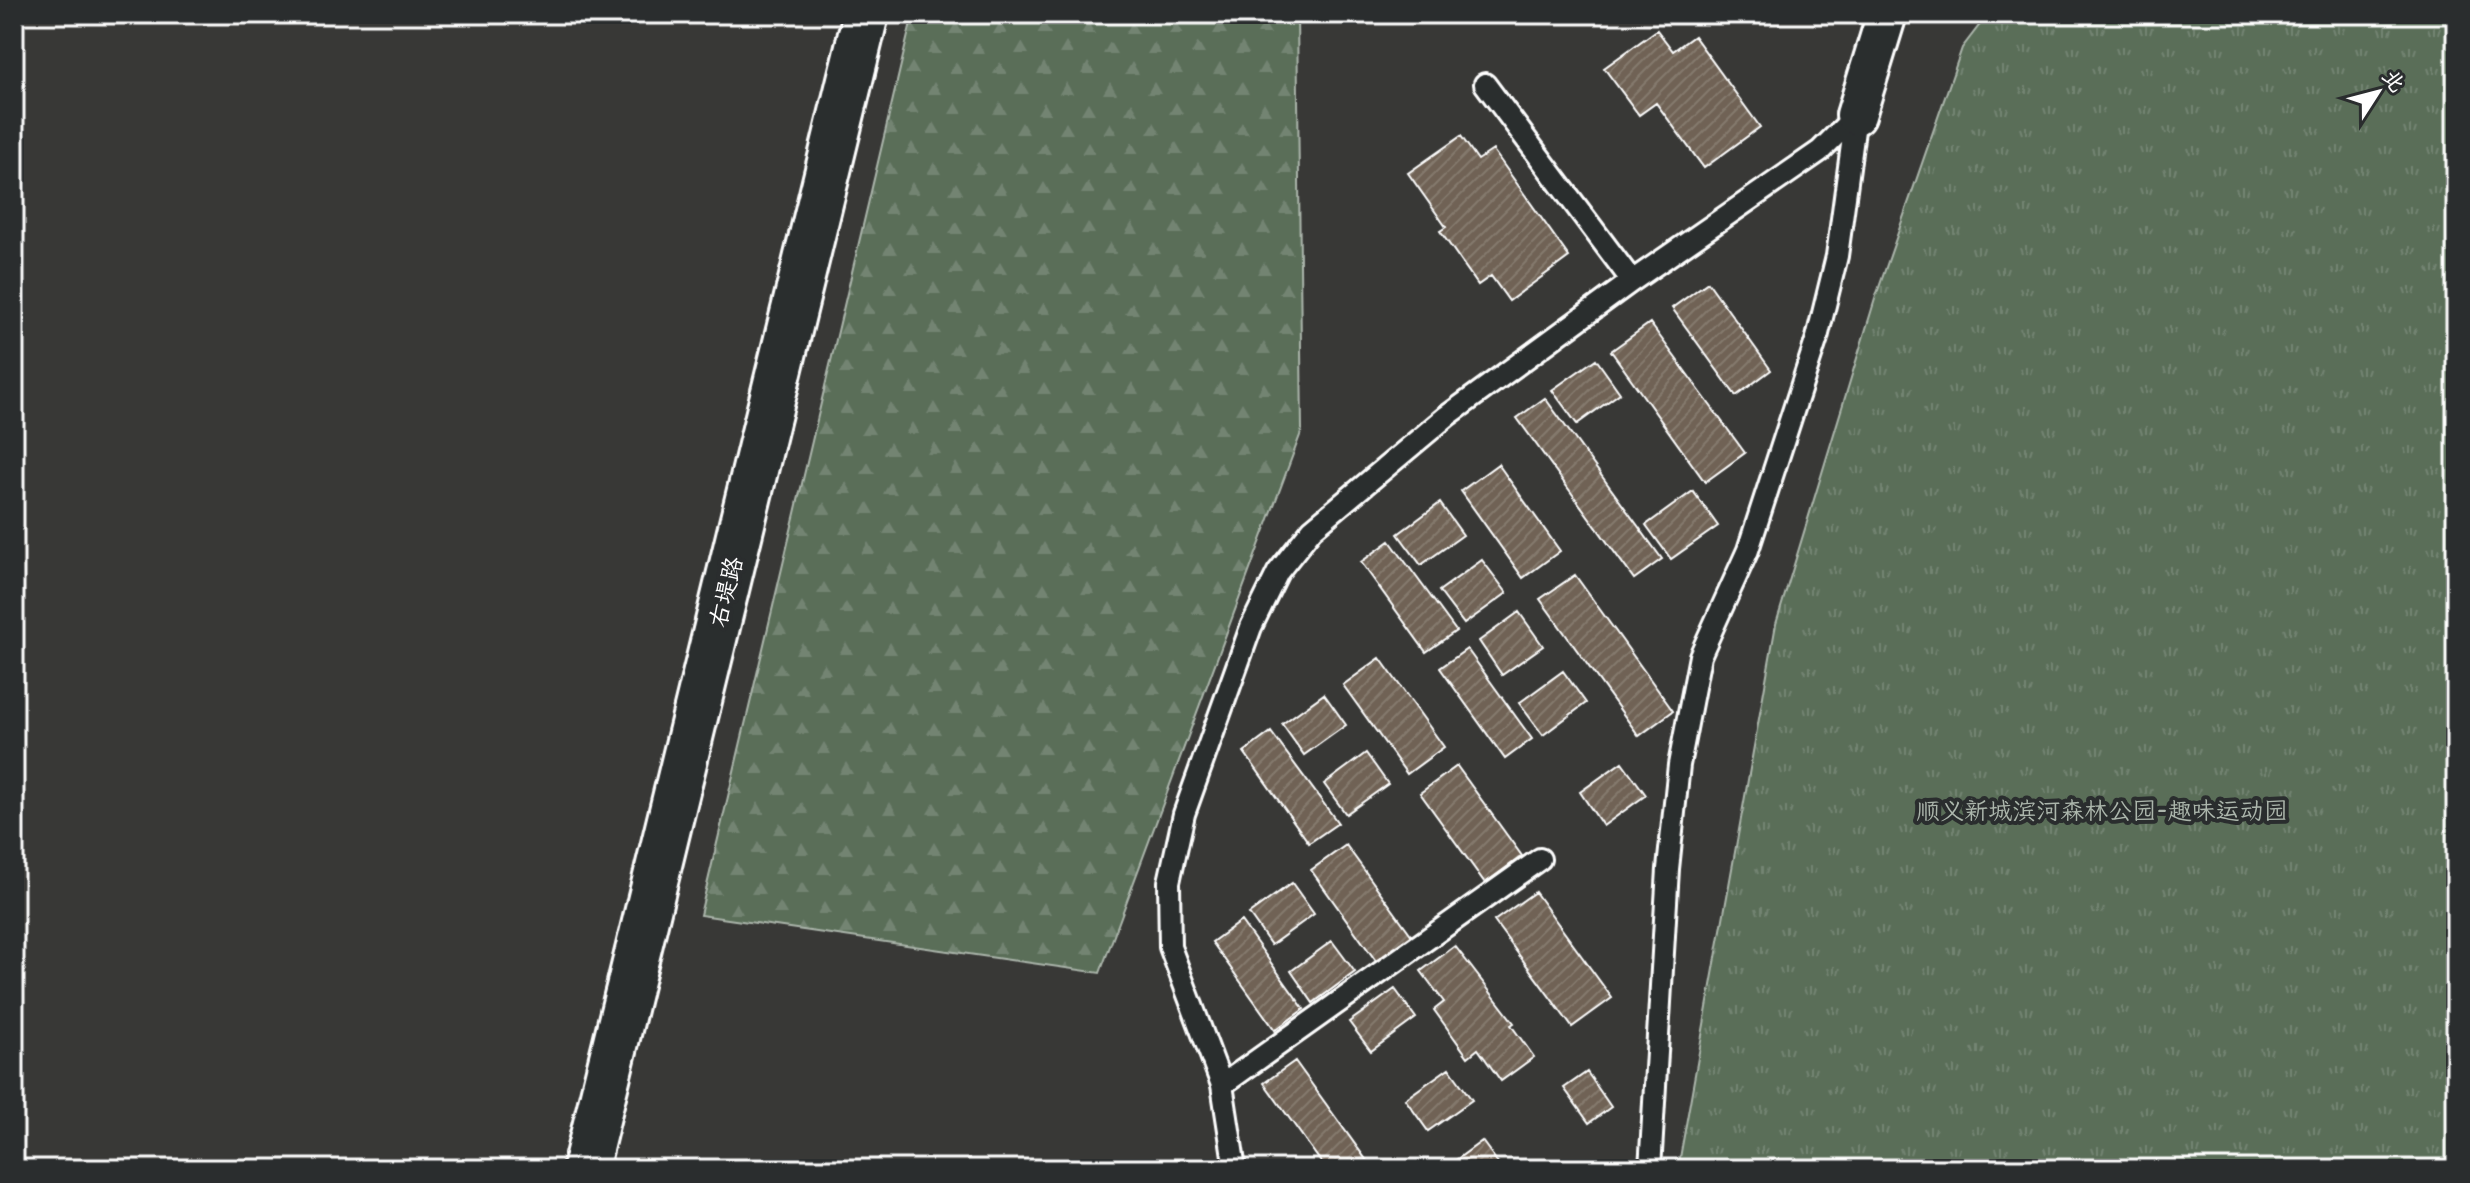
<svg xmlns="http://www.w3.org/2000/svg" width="2470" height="1183" viewBox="0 0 2470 1183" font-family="'Playpen Sans','LXGW WenKai TC',sans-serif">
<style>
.forest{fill:url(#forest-firs);stroke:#acb6ac;stroke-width:2}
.park{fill:url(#park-tufts);stroke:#acb6ac;stroke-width:2}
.building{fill:url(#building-hatch);stroke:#fff;stroke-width:2}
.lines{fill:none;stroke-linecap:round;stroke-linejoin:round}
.service-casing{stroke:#fff;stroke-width:26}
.minor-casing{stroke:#fff;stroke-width:44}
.secondary-casing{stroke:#fff;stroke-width:50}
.service{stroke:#2a2d2e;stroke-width:20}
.minor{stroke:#2a2d2e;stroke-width:38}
.secondary{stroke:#2a2d2e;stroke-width:44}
.labels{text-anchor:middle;stroke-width:8;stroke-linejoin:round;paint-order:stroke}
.street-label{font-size:24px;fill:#fff;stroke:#2a2d2e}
.park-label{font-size:24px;fill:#acb6ac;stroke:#2a2d2e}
</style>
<defs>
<pattern id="forest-firs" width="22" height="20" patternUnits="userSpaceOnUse" patternTransform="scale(2)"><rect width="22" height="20" fill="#5a6e59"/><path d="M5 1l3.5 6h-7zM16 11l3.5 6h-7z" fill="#738472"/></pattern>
<pattern id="park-tufts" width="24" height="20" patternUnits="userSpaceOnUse" patternTransform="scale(2)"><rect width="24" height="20" fill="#5a6e59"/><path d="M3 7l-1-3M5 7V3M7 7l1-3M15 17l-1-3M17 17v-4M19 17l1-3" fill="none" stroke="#738472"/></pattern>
<pattern id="building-hatch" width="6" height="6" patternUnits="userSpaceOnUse" patternTransform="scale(2)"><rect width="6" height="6" fill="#6f6255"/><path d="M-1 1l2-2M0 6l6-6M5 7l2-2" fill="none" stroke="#857a6e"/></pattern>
</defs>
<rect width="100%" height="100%" fill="#383836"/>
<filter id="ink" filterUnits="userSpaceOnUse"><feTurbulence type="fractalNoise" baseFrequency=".0125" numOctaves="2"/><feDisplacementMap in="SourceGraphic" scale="16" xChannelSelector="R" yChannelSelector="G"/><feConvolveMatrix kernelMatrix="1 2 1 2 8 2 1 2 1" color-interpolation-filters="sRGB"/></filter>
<g filter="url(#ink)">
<!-- forest -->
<path class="forest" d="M913 14H1297L1302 430 1100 973 700 915Z"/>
<!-- park -->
<path class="park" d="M1988 14H2456V1169H1678L1776 624 1875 299 1962 48Z"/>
<!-- building -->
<path class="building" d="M1657 30 1673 51 1694 36 1760 127 1704 168 1656 103 1639 115 1604 68Z
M1461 136 1478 160 1493 150 1569 257 1509 301 1491 276 1478 285 1440 231 1446 227 1408 173Z
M1708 282 1771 370 1736 396 1672 308Z
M1650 323 1745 453 1705 482 1611 351Z
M1596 359 1620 393 1577 424 1552 390Z
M1545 398 1662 559 1634 579 1517 418Z
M1498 464 1560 551 1523 578 1461 491Z
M1693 491 1718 526 1671 559 1646 525Z
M1440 503 1463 535 1421 565 1398 534Z
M1390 541 1456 631 1426 652 1361 562Z
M1482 560 1507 593 1464 624 1439 591Z
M1575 575 1673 711 1639 736 1540 599Z
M1519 612 1543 646 1502 675 1479 641Z
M1467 649 1532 739 1505 759 1440 668Z
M1380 658 1444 747 1407 774 1343 685Z
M1563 671 1586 703 1543 735 1519 703Z
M1324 694 1346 725 1304 755 1282 724Z
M1271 732 1338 823 1309 843 1244 752Z
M1366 753 1388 784 1346 814 1324 784Z
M1622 762 1646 795 1603 826 1580 792Z
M1457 766 1522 856 1485 883 1420 793Z
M1346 845 1412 936 1376 961 1311 870Z
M1292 883 1314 914 1271 945 1249 914Z
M1535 892 1612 998 1572 1027 1494 921Z
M1241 921 1304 1009 1275 1030 1212 942Z
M1332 941 1355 972 1313 1003 1291 971Z
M1455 946 1514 1023 1511 1025 1534 1057 1501 1081 1478 1049 1468 1057 1434 1010 1444 1002 1421 971Z
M1395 989 1416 1018 1371 1051 1349 1022Z
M1295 1061 1372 1168 1371 1169H1326L1264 1083Z
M1449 1068 1472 1100 1428 1131 1405 1099Z
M1587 1072 1611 1107 1589 1123 1564 1088Z
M1482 1141 1501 1167 1504 1165 1507 1169H1457L1452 1163Z"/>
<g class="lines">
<!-- service casing -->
<g class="service-casing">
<path id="service" d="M1485 84 1632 281
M1222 1085 1540 859
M1235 1169 1222 1085 1170 947 1169 882 1184 814 1251 627 1278 572 1312 529 1447 416 1632 281 1820 151 1856 115
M1650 1169 1668 869 1679 765 1700 656 1748 550 1817 338 1837 256 1856 115"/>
</g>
<!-- minor casing -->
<g class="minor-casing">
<path id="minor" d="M1856 115 1887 14"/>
</g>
<!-- secondary casing -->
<g class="secondary-casing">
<path id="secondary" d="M585 1169 866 14"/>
</g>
<!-- service -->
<use href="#service" class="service"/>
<!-- minor -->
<use href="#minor" class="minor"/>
<!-- secondary -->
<use href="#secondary" class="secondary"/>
</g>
</g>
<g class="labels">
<!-- street labels -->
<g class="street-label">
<text transform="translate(726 592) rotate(-76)" y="8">右堤路</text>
</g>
<!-- park labels -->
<g class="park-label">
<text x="2102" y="819">顺义新城滨河森林公园-趣味运动园</text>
</g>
</g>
<!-- margin -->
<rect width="2470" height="1183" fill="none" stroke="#2a2d2e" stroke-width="48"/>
<rect x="24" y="24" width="2422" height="1135" fill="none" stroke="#fff" stroke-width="3" filter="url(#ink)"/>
<!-- north arrow -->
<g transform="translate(2378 92) rotate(54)" stroke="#2a2d2e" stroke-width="6" paint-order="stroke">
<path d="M0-6L14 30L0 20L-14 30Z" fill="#ffffff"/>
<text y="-12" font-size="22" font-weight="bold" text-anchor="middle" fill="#ffffff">北</text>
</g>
</svg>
